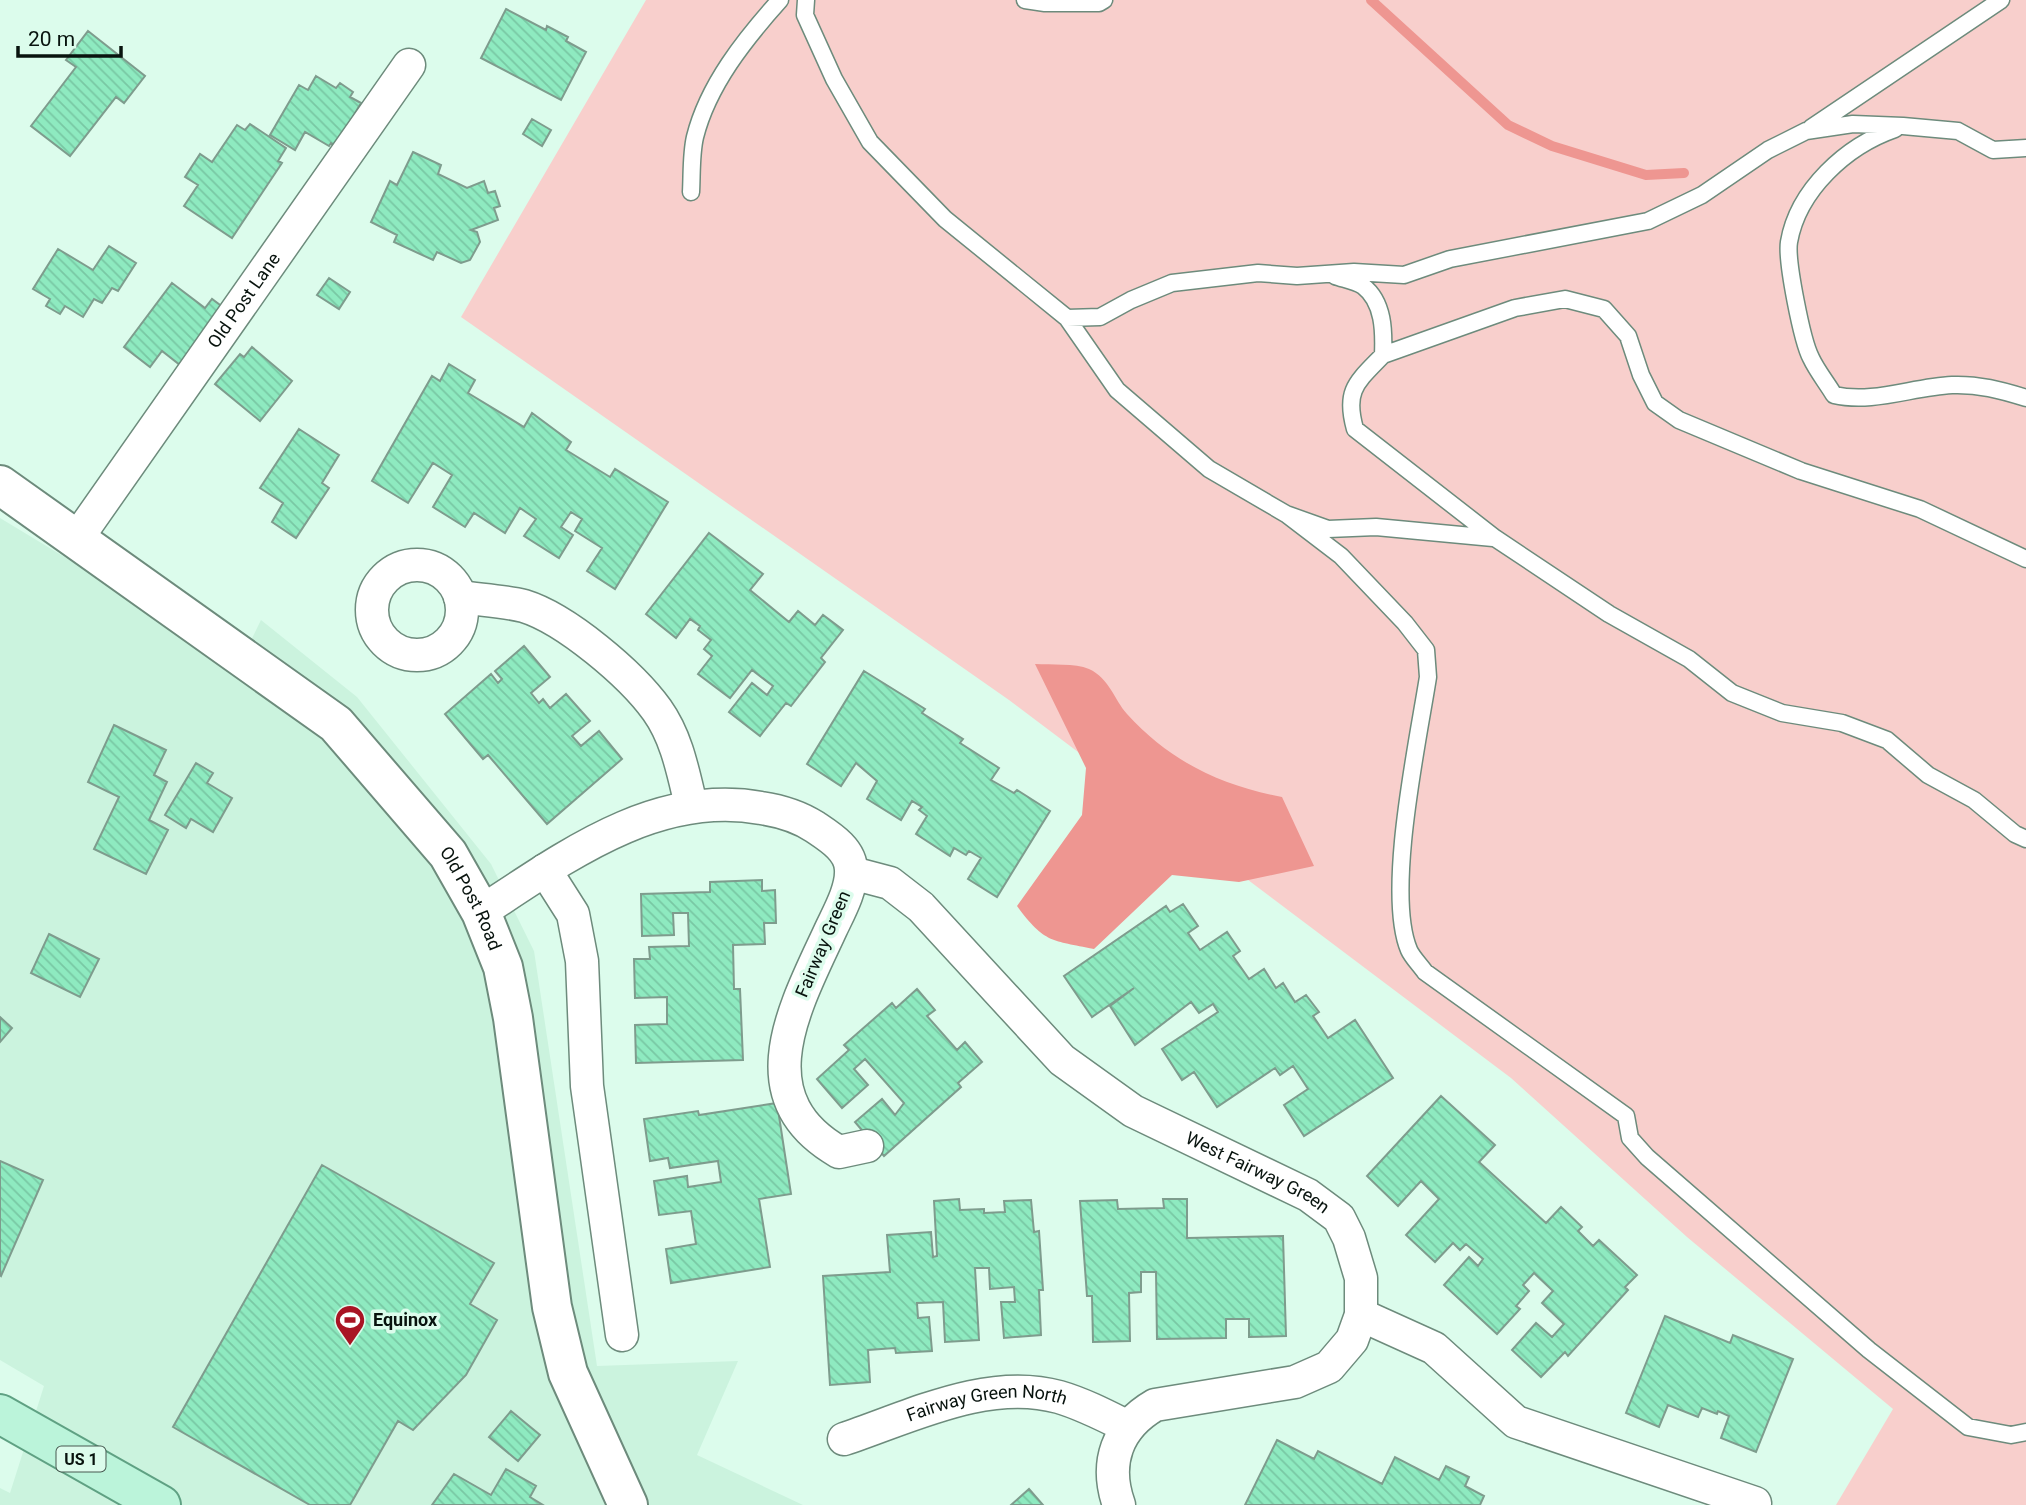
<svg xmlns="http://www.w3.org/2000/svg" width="2026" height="1505" viewBox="0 0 2026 1505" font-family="Roboto,sans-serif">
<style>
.built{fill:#cbf3de}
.grass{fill:#f8cfcc}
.water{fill:#ee9691}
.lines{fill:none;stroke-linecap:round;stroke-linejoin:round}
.stream{stroke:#ee9691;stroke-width:10}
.building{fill:url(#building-back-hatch);stroke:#7e9c8d;stroke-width:2}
.service-casing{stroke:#6d8b7c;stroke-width:19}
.minor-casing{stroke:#6d8b7c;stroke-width:35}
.tertiary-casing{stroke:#6d8b7c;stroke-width:42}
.primary-casing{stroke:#5fa183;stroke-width:42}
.service{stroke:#fff;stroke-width:16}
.minor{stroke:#fff;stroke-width:32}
.tertiary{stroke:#fff;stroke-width:38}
.primary{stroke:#bbf4da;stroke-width:38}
.labels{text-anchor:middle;stroke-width:7;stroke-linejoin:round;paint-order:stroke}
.shield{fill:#dcfcec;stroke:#485951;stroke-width:2}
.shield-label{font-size:16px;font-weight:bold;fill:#08130e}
.street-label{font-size:18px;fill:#08130e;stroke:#dcfcec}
.poi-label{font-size:18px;font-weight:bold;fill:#08130e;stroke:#dcfcec;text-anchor:start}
</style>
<defs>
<pattern id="building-back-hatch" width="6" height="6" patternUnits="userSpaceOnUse" patternTransform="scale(1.75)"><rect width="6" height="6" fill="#8eeac0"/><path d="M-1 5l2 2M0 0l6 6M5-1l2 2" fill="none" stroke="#79c8a4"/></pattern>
</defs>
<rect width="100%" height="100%" fill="#dcfcec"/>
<!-- built -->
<path class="built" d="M0 518 240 663 261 620 357 697 491 864 534 951 597 1366 738 1361 697 1455 803 1505H0V1488L10 1493 44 1386 0 1360Z"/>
<!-- grass -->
<path class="grass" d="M646 0H2026V1505H1836L1893 1409 1687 1237 1511 1078 1009 700 461 317Z"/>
<!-- water -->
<path class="water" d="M1035 664C1051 665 1075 663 1089 669 1109 678 1114 699 1127 714 1171 762 1220 785 1282 797L1314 866 1239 882 1172 875 1094 949C1052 940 1045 944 1017 906L1082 815 1086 768Z"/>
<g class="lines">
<!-- stream -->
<path class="stream" d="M1371 0 1508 125 1552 146 1646 175 1684 173"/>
</g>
<!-- building -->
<path class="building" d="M506 9 546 30 547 26 568 37 566 41 586 52 561 100 481 58Z
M88 31 145 76 124 103 116 97 70 156 31 126 76 67 66 60Z
M316 76 336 88 340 83 353 92 350 97 361 103 336 146 331 143 329 146 305 132 295 150 270 135 299 85 308 90Z
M532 119 551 130 542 146 523 134Z
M250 124 286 148 278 161 282 163 232 238 184 206 198 185 185 177 200 154 212 162 237 125 245 130Z
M413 152 441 165 438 174 467 188 484 181 488 193 495 191 500 206 494 208 498 220 471 230 477 232 480 242 470 260 461 263 437 252 433 260 394 242 397 235 371 222 390 181 397 185Z
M109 246 136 263 118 291 112 288 102 303 94 299 83 317 65 306 60 314 46 306 50 299 33 289 58 249 93 270Z
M329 278 350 292 339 309 317 295Z
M172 283 205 308 212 299 224 308 180 365 162 351 150 367 124 347Z
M252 347 292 381 260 421 215 384 240 354 244 357Z
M449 364 475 380 468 393 524 427 532 413 571 442 566 450 610 477 615 469 668 502 615 589 587 571 602 548 575 531 582 519 571 512 561 527 573 535 559 558 524 536 536 519 520 508 505 533 474 513 465 527 433 507 452 475 433 463 408 503 372 481 432 376 440 381Z
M299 429 339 455 322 483 329 488 296 538 272 522 283 503 260 488Z
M709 533 763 574 750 590 789 622 798 611 815 625 823 615 843 630 821 658 825 662 791 706 786 703 760 736 729 712 752 683 767 695 773 686 752 670 730 698 698 674 712 656 704 649 711 640 698 630 700 626 690 619 676 638 646 614Z
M524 646 550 677 531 693 539 703 543 699 550 708 566 694 590 721 572 736 581 746 599 731 622 759 547 824 488 755 483 759 445 714 491 674 498 683 502 679 495 671Z
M864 671 925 709 922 713 963 739 960 743 999 768 991 780 1014 793 1017 790 1050 811 997 897 968 879 981 858 969 851 966 855 954 848 950 856 916 834 927 816 919 810 922 807 912 801 901 820 867 799 877 781 856 763 841 786 807 764Z
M114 725 166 750 154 775 167 782 149 820 168 830 146 874 94 849 119 797 88 782Z
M196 763 213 773 207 783 232 798 213 832 191 819 186 828 165 815Z
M762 880V891L775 890 776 923H764L765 944 733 945 734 989H740L743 1060 636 1063 635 1025 667 1024V997L635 998 634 959H650L649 947 689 946 688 913H673L674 935 642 936 641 894 710 892V882Z
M1183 904 1198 926 1188 933 1200 950 1227 932 1240 951 1233 956 1249 979 1264 969 1276 988 1283 983 1295 1002 1306 995 1319 1012 1313 1016 1328 1038 1355 1020 1393 1078 1304 1136 1284 1105 1308 1089 1293 1066 1280 1075 1275 1068 1217 1107 1194 1072 1182 1080 1162 1049 1218 1012 1213 1004 1199 1013 1191 1002 1135 1045 1110 1006 1134 988 1092 1017 1064 976 1166 906 1170 912Z
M49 934 99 959 80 997 31 973Z
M917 989 935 1010 927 1016 957 1050 965 1042 982 1062 958 1083 961 1087 884 1156 855 1122 882 1099 895 1115 904 1103 865 1059 854 1069 868 1085 842 1108 817 1079 849 1050 844 1045 892 1003 896 1008Z
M0 1017 12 1028 0 1042Z
M1441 1096 1495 1145 1479 1162 1546 1223 1561 1207 1582 1227 1578 1231 1593 1246 1599 1240 1637 1275 1625 1287 1628 1290 1568 1356 1565 1352 1541 1377 1512 1350 1536 1323 1552 1337 1564 1324 1542 1303 1553 1291 1534 1273 1523 1285 1529 1291 1516 1306 1520 1309 1497 1334 1444 1285 1469 1257 1478 1266 1483 1259 1466 1244 1460 1250 1453 1243 1435 1262 1406 1235 1439 1199 1421 1181 1398 1206 1367 1176Z
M777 1103 791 1194 759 1199 770 1267 671 1283 666 1249 696 1244 691 1211 659 1215 654 1181 687 1176 688 1187 721 1182 718 1161 670 1168 668 1158 650 1161 644 1119 698 1111 699 1115Z
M0 1161 43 1180 1 1276 0 1275Z
M322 1165 494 1263 470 1304 497 1320 466 1375 413 1430 398 1421 350 1505H310L173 1427Z
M959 1199 960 1210 984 1209V1213L1005 1212 1004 1201 1031 1200 1034 1232 1039 1231 1043 1290H1039L1041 1335 1004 1338 1001 1302H1015L1014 1287 990 1289 989 1268H975L979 1340 945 1342 943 1302 917 1303 918 1318 929 1317 932 1351 896 1353 895 1348 868 1350 870 1382 830 1385 823 1276 890 1272 887 1235 931 1232 933 1257 937 1256 934 1201Z
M1163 1199H1187V1238L1283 1236 1286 1336 1249 1337V1319H1226V1338L1157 1339 1156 1272H1141V1292L1129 1293 1130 1341 1093 1342 1092 1296H1087L1080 1201 1117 1200 1118 1209 1164 1208Z
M1665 1316 1730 1343 1733 1335 1793 1359 1756 1452 1721 1438 1729 1416 1718 1411 1717 1414 1702 1408 1698 1417 1668 1405 1659 1427 1626 1413Z
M511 1411 540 1435 518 1461 489 1437Z
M1277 1440 1314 1459 1318 1451 1382 1484 1395 1457 1439 1480 1446 1466 1469 1477 1465 1486 1484 1496 1480 1505H1245Z
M506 1469 536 1486 530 1497 543 1505H432L454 1474 491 1495Z
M1029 1489 1043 1505H1011Z"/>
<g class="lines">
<!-- service casing -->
<g class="service-casing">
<path id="service" d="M806 0 805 15 834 79 870 142 945 219 1067 318 1100 317 1131 300 1172 283 1258 273 1297 276 1354 272 1404 275 1450 259 1648 221 1702 195 1768 150 1806 131 1853 124 1903 126 1958 131 1993 150 2026 148
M1025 0 1045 3H1099L1104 0
M1811 128 2001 0
M1895 129C1846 146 1798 190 1789 242 1786 260 1802 341 1811 358 1817 371 1827 383 1834 395 1873 404 1912 387 1952 385 1978 384 2001 390 2026 398
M691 192C692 174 691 154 695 137 708 85 745 39 780 0
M1335 276C1343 279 1356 281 1363 286 1384 302 1384 332 1383 355 1357 382 1344 390 1355 429L1495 538 1609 614 1689 659 1732 693 1782 713 1842 723 1887 740 1928 775 1974 800 2015 834 2026 839
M1067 318 1117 390 1209 469 1286 514 1328 529 1376 527 1493 538
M1383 355 1515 308 1565 299 1604 309 1628 336 1641 375 1655 403 1679 420 1801 471 1920 509 2026 559
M1286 514 1341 556 1405 623 1426 650 1428 677C1418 741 1385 893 1409 950 1412 957 1420 965 1425 972L1626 1116 1630 1138 1647 1157 1869 1350 1968 1427 2011 1435 2026 1432"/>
</g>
<!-- minor casing -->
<g class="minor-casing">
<g id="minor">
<path id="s1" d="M78 537 409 65"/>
<circle cx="417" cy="610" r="45"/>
<path d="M460 597C481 600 504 601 524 606 566 619 631 674 657 710 677 738 683 772 691 805"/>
<path d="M545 870 573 914 582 961 587 1086 622 1335"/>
<path id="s2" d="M852 873 890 883 921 907 1062 1060 1133 1111 1308 1195 1339 1218 1349 1238 1361 1278V1315L1352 1340 1329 1367 1295 1382 1155 1405C1117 1427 1104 1463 1119 1505"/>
<path d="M481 912C565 857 656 789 761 808 781 811 798 816 815 827 830 837 851 850 851 870 852 889 839 912 831 929 796 1005 743 1097 839 1152L867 1146"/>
<path d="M1361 1315 1434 1348 1516 1422 1755 1503"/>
<path id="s3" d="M844 1439C910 1417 988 1377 1059 1397 1083 1404 1106 1416 1128 1427"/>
</g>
</g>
<!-- tertiary casing -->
<g class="tertiary-casing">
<g id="tertiary">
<path id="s4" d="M0 485 336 724 448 854 481 912 503 967 513 1018 552 1307 568 1373 628 1505"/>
</g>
</g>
<!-- primary casing -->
<g class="primary-casing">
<path id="primary" d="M0 1414 161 1505"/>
</g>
<!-- service -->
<use href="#service" class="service"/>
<!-- minor -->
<use href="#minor" class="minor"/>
<!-- tertiary -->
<use href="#tertiary" class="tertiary"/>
<!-- primary -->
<use href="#primary" class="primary"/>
</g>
<!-- icons -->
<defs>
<g id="stadium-pin" transform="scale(1.575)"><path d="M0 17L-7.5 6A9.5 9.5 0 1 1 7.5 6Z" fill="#a91424" stroke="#dcfcec"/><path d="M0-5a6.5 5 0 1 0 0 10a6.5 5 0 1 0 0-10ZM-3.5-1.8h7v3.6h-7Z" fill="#fff"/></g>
</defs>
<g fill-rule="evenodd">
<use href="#stadium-pin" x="350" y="1320"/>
</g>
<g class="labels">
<!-- shield labels -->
<rect class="shield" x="56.5" y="1446.5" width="49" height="25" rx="5"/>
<g class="shield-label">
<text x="81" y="1465">US 1</text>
</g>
<!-- street labels -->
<g class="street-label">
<text dy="6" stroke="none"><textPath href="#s1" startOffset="289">Old Post Lane</textPath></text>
<text dy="6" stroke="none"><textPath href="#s4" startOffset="634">Old Post Road</textPath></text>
<text transform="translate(823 944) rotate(-67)" y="6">Fairway Green</text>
<text dy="6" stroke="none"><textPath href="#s2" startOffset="513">West Fairway Green</textPath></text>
<text dy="6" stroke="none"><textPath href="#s3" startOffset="149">Fairway Green North</textPath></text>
</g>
<!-- poi labels -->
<g class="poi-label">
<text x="373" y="1326">Equinox</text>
</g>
</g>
<!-- scale -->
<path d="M18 46v10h103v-10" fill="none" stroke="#08130e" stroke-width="3.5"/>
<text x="28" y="46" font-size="21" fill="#08130e" stroke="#dcfcec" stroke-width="5" paint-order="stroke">20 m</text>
</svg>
